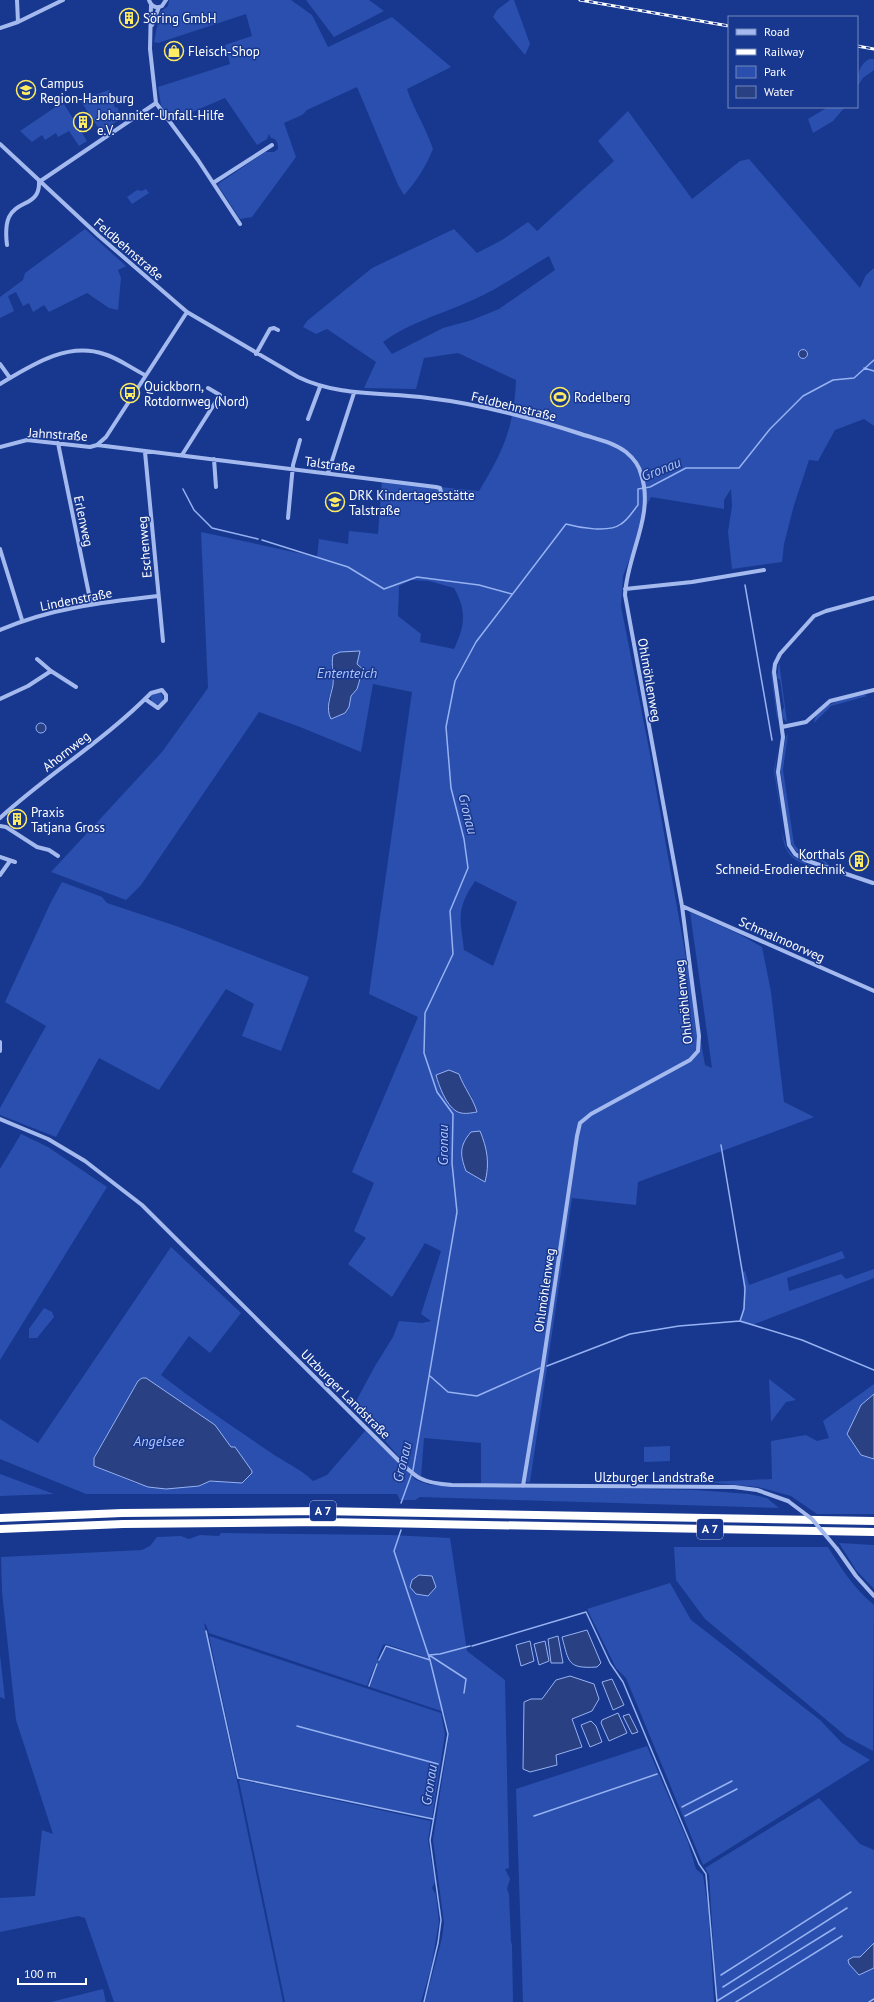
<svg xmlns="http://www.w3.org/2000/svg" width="874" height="2002" viewBox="0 0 874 2002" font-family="'PT Sans',sans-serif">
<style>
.green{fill:#2a4fae;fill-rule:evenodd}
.water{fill:#294082;stroke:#97b2f2}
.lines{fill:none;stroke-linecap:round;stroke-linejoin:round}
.stream{stroke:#97b2f2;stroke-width:1.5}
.street{stroke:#a4baef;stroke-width:4}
.highway{stroke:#fff;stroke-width:8}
.rail-casing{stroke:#fff;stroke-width:3}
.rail{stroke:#18388f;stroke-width:1.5;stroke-dasharray:4.5;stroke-linecap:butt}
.street-bridge{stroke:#a4baef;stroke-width:4}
.labels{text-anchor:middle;stroke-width:3;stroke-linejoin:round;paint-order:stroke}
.shield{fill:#18388f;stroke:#bac3dd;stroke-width:1}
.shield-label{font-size:12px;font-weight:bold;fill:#fff}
.poi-label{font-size:13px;fill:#fff;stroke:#18388f;text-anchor:start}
.street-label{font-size:13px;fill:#fff;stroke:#18388f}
.water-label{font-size:14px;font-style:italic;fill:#b0c4f6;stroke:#18388f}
</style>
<rect width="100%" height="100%" fill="#18388f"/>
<!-- green -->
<path class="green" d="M169 0H291L312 15 328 47 392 17 451 67 407 89C414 110 426 128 433 149 426 166 417 181 404 195L398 185 357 87 307 110 302 115 284 123 296 157 252 217 240 219 219 187 218 184 265 152H274L278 149C278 144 277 138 271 138L269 134 267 139 257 145 225 98 171 121 161 105 158 87 230 64 225 45 252 36 246 14 158 43 154 42 160 12 168 6Z
M306 0H369L384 11 334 37Z
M510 0H514L530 44 525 55 493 17 497 10Z
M870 59H874V70L863 78 857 87C857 77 859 63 870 59Z
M109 90 115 108 117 107 122 118 101 132 80 100Z
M64 104 87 141 79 146 69 131 58 137 56 133 45 140 42 135 32 142 20 131 57 106Z
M828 107H845L833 121 813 133 808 119Z
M628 111 692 199 740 161 749 159 860 288 866 275 874 268V426L864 419 835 430 818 461 809 460 794 505 784 544 782 562 732 569 728 532 732 506 731 489 724 500V509L651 497 645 508 636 542 623 576 621 606 649 749 705 1065 712 1068 690 912 739 934 762 947 771 992 784 1102 814 1117 638 1182 636 1205 572 1198 530 1482 494 1484 481 1483V1443L424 1438 421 1477 406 1465 354 1405 375 1366 393 1337 399 1321 422 1323 431 1321 421 1314 441 1251 425 1243 392 1297 348 1264 366 1238 354 1231 374 1183 352 1172 418 1017 369 994 412 692 373 684 361 752 300 727 259 712 141 885 126 900 51 872 162 752 208 688 201 532 317 557 319 539 348 544 349 531 378 534 382 481 479 491C503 452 514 427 516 380L458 353 424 358 416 389 364 388 376 362 327 329 316 334 303 327 307 321 372 268 454 229 477 253 502 240 528 222 537 231 614 161 598 141ZM549 256 555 270 499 309 472 320 443 328 392 354 383 342C410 322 445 313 475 299 502 287 523 271 549 256ZM411 580 429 581 454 588C467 611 465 626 454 649L420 642 421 634 398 616 399 586ZM359 651 357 664 360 679 357 689 351 696 349 707 331 719 328 701 333 684 331 666ZM475 881 517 902 493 966 464 950C460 916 456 910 475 881ZM459 1074 464 1087 473 1098 437 1076Z
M146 189 149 193 132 204 127 197 137 190 142 191Z
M85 229 126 266 118 270 121 278 118 310 109 308 87 293 49 312 44 305 33 312 29 303 23 306 16 292 8 296 14 311 0 318V297L23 280 25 273Z
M779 661 787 722C782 719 781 713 784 707L780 680 777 678Z
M771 668 778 717 777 718 771 673Z
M151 698a6 6 0 1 1 12 0a6 6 0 1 1-12 0Z
M863 694 867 696 831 706 814 723C816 704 849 698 863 694Z
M788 733 783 770 794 844C802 858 825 855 830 867 827 866 826 864 823 862 807 853 800 862 790 841L780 768 786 737Z
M778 748 775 769 782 825 774 770Z
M782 832 787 849 793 856 815 868C792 860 785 856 782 832Z
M62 882 102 897 107 903 179 927 309 977 281 1051 242 1036 254 1004 226 989 159 1090 99 1058 56 1137 0 1115V1108L46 1026 5 1002 50 904Z
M21 1134 48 1147 107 1187 0 1360V1169Z
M171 1247 241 1313 210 1353 189 1336 161 1375C196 1402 233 1427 270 1452 284 1462 301 1469 313 1481L327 1475 365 1431 416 1480 430 1485 696 1490 749 1494 767 1498 779 1508 420 1497 415 1500H400L397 1494H86L0 1459V1419L38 1443ZM138 1381 155 1384 215 1425 231 1448 239 1483 210 1481 199 1486 156 1488 135 1483 94 1466V1457Z
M842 1251 845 1258 787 1278 789 1291 841 1274 846 1279 874 1269V1278L752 1325 741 1323 744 1295 742 1272 745 1271 749 1285Z
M44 1308 52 1312 54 1317 37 1338H29V1329Z
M769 1379 796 1400 786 1402 771 1422Z
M874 1384V1394L861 1405V1455L874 1459V1514H817L791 1496 758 1487 706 1482 772 1479 771 1441 806 1435 817 1441 829 1438 823 1421Z
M670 1446V1461L644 1462V1447Z
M0 1474 54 1494 0 1496Z
M221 1533 391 1535 450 1538 467 1651 505 1680 509 1868 505 1869 510 1879 507 1889 509 1894 511 1942 512 1945 513 2002H425L442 1938 444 1923 433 1840 449 1734 444 1712 370 1687 378 1664 376 1663 367 1686 209 1633 206 1625 204 1623 283 2002H114L85 1918 78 1916 0 1932V1898L35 1896 42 1830 53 1834 16 1720 2 1592 1 1557 142 1550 150 1546 157 1537 181 1536 189 1539 200 1535 219 1536ZM386 1644 422 1656 424 1659 387 1647 379 1660 377 1659 383 1645Z
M839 1543 874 1545V1589L856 1570Z
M674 1547H828C841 1568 855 1590 874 1605L873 1751 847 1737 705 1619 676 1580Z
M670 1583 691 1620 820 1720 842 1743 870 1760 703 1865 626 1678 616 1668 587 1609Z
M209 1636 441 1713 445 1734 432 1818 239 1777Z
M0 1655 5 1699 0 1697Z
M647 1746 688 1842 696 1869 703 1875 708 1907 714 2002H523L516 1789Z
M241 1780 431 1821 428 1840 435 1882 432 1888 436 1895 439 1922 431 1968 421 2002H285L239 1781Z
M819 1798 860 1844 874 1850V1943L860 1957H853L849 1964 859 1975 874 1968V2002H717L709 1875 705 1868Z
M103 1989 106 2002H51Z"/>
<!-- water -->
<path class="water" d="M798.5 354a4.5 4.5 0 1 1 9 0a4.5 4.5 0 1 1-9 0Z
M360 651 357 664 367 673 360 679 357 689 351 696 349 707 345 713 331 719C325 708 331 696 333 685 334 675 331 665 333 655L340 652Z
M36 728a5 5 0 1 1 10 0a5 5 0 1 1-10 0Z
M449 1070 459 1074C464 1088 473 1098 477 1112 471 1113 462 1115 456 1111 446 1105 439 1086 436 1075Z
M480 1131C487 1148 490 1163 485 1182L466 1171C460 1155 459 1146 471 1132Z
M142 1378H146L215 1425 231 1447H235L252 1471V1473L242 1483 210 1481 199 1486 166 1489 148 1487 94 1466V1458L138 1381Z
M874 1394V1459L861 1455 847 1434 861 1405Z
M419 1575 432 1576 436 1587 428 1596 416 1594 410 1587 412 1580Z
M587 1630 601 1663 597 1667C567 1669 569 1662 562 1637Z
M558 1636 563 1663H551L548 1639Z
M530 1641 534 1661 521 1666 516 1645Z
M545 1641 549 1661 539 1665 534 1644Z
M570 1676 594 1684 599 1699 592 1711 572 1719 582 1747 556 1755 557 1765 530 1772 523 1769 524 1702 531 1699H542L556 1680Z
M612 1679 624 1705 613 1710 602 1682Z
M618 1713 627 1733 609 1741 601 1723 602 1720Z
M629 1714 638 1732 632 1734 623 1716Z
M591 1721 596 1726 602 1742 590 1747 581 1725Z
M874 1943V1968L859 1975 849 1964 848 1960 853 1957H860Z"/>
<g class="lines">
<!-- stream -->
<path class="stream" d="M864 368 874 371
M183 489 194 510 212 528 258 539
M262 540 348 567 384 589 417 577 479 585 512 594
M745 585 772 740
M721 1145 745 1288 744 1309 740 1321
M547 1366 630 1334 679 1326 740 1321 802 1340 874 1370
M430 1376 448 1392 477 1396 540 1368
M401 1503 413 1470 457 1212 452 1163 453 1114 437 1092 424 1053 425 1013 453 954 450 911 468 868 464 839 451 788 446 727 455 681 476 642 566 524C580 528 609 533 621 524 628 520 633 511 638 505V489L650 487 686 468H739L770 429 803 396 833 380 854 378 874 360
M401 1530 394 1551 430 1660 448 1734 430 1840 441 1920 438 1943 424 2002
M206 1631 238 1778 433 1819
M472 1646 586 1612 610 1663 623 1682 699 1864 706 1874 717 2002
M429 1655 466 1679 464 1693
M429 1655 440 1654 470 1646
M379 1660 386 1646 430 1660
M369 1686 377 1664
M297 1726 438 1764
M682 1807 732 1781
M534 1816 657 1774
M685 1816 737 1789
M721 1975 851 1892
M723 1987 847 1908
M717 2001 835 1928
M736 2002 842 1936
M869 2002 874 1999"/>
<!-- street -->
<path class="street" d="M17 0 18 22
M149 0C151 6 156 9 162 6L166 0
M152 25 159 7
M0 28 18 22 63 0
M156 103 198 160 240 224
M0 144 99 236 187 312 298 377C339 397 384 392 428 398 480 404 532 418 581 434 596 439 613 442 626 452 632 457 639 465 641 474 655 515 627 554 625 595L682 906 699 1036 698 1051 690 1060 591 1114 580 1123 577 1136 542 1371 523 1486
M39 182 156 103 150 49 151 5
M213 183 272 145
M7 245C6 237 5 226 9 217 17 200 40 206 39 182
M256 354 270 329 274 328 278 330
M0 364 10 378
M0 384C30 366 67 341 104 354 118 358 131 368 145 375
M308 419 320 387
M58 443 91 604
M97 445 436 487 440 488 441 492
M0 447 27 440 90 447 97 445 106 437 187 312
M145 452 163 641
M182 455 220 395 208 388
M214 459 216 487
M328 473 354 393
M288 518 293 465 300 440
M0 549 22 620
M625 589 692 582 764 570
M0 630C51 608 104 602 158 596
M37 659 51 671 76 687
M0 699 28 686 51 671
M782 727 806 722 830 701 874 690
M0 818C48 774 105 740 151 693L162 690 166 695V700L158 708 145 699
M0 826 6 827 37 847 49 850 58 856
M0 857 15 862
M0 875 10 861
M873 883 805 860 795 854 789 845 778 772 783 737 774 672 775 664 780 654 814 616 826 611 874 598
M682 906 874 991
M0 1042V1051
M0 1119 48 1139 85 1161 142 1205 394 1456C416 1478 421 1483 452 1485L734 1487 757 1490 788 1501
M837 1549 856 1576 874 1596"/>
<!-- highway -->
<path class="highway" d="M0 1518 122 1513 317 1511 874 1521
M0 1529 123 1524 324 1522 874 1532"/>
<!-- rail casing -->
<g class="rail-casing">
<path id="rail" d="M580 0 729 26
M857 46 874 49"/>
</g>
<!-- rail -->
<use href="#rail" class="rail"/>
<!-- street-bridge -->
<path class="street-bridge" d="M788 1501 812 1519 837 1549"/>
</g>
<!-- icons -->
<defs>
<g id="building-ring" transform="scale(1)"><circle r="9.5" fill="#18388f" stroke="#ffec63" stroke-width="1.5"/><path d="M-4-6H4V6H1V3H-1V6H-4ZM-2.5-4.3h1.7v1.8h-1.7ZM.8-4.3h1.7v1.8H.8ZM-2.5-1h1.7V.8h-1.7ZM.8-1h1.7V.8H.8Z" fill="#ffec63"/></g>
<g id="shop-ring" transform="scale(1)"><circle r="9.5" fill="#18388f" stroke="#ffec63" stroke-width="1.5"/><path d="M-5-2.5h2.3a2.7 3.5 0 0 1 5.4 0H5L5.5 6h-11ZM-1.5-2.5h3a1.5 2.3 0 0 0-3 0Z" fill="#ffec63"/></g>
<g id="school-ring" transform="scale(1)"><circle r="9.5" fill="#18388f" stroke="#ffec63" stroke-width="1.5"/><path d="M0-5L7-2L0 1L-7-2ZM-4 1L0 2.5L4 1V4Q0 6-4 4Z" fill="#ffec63"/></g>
<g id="bus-ring" transform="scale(1)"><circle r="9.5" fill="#18388f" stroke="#ffec63" stroke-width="1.5"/><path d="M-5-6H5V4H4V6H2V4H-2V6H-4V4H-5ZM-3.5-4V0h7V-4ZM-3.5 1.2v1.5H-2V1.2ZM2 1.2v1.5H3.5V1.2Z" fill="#ffec63"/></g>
<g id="stadium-ring" transform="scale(1)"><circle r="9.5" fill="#18388f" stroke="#ffec63" stroke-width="1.5"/><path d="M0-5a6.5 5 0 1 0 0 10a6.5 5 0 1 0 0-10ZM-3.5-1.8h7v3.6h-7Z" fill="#ffec63"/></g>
</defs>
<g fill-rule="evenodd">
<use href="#building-ring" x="129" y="18"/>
<use href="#shop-ring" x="174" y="51"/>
<use href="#school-ring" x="26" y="90"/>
<use href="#building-ring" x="83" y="122"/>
<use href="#bus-ring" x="130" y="393"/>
<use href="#stadium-ring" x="560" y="397"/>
<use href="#school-ring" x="335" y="502"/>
<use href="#building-ring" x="17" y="819"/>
<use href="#building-ring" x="859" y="861"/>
</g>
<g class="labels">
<!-- shield labels -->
<g class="shield">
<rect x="310" y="1501" width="26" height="20" rx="3"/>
<rect x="697" y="1519" width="26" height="20" rx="3"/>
</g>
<g class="shield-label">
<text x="323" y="1515">A 7</text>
<text x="710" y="1533">A 7</text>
</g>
<!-- poi labels -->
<g class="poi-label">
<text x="143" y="23">Söring GmbH</text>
<text x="188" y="56">Fleisch-Shop</text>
<text x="40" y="88">Campus<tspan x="40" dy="15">Region-Hamburg</tspan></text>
<text x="97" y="120">Johanniter-Unfall-Hilfe<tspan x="97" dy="15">e.V.</tspan></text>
<text x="144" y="391">Quickborn,<tspan x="144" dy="15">Rotdornweg (Nord)</tspan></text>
<text x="574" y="402">Rodelberg</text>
<text x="349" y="500">DRK Kindertagesstätte<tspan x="349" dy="15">Talstraße</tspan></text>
<text x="31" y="817">Praxis<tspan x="31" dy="15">Tatjana Gross</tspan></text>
<text x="845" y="859" text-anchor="end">Korthals<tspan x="845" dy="15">Schneid-Erodiertechnik</tspan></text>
</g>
<!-- street labels -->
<g class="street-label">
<text transform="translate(129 249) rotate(41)" y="5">Feldbehnstraße</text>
<text transform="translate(514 406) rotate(14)" y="5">Feldbehnstraße</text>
<text transform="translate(58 434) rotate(4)" y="5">Jahnstraße</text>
<text transform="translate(330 464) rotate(8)" y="5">Talstraße</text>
<text transform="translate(84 521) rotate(78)" y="5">Erlenweg</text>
<text transform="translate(144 547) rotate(-95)" y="5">Eschenweg</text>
<text transform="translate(76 599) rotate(-11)" y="5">Lindenstraße</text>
<text transform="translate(650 680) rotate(80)" y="5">Ohlmöhlenweg</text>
<text transform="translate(66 751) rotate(-38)" y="5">Ahornweg</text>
<text transform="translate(782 939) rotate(24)" y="5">Schmalmoorweg</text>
<text transform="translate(683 1002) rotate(-96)" y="5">Ohlmöhlenweg</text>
<text transform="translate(544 1290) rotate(-82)" y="5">Ohlmöhlenweg</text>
<text transform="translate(346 1394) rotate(45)" y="5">Ulzburger Landstraße</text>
<text x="654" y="1482">Ulzburger Landstraße</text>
</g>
<!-- water labels -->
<g class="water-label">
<text transform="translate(661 469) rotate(-22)" y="5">Gronau</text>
<text x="347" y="678">Ententeich</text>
<text transform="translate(468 814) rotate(76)" y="5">Gronau</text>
<text transform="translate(443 1145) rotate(-90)" y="5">Gronau</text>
<text x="159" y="1446">Angelsee</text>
<text transform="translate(402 1462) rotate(-76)" y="5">Gronau</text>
<text transform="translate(429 1785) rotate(-81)" y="5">Gronau</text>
</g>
</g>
<!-- legend -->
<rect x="728" y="16" width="130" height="92" fill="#18388f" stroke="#7488bc"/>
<rect x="736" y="29" width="20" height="6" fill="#a4baef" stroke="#7488bc"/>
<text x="764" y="36" font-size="12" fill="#ffffff">Road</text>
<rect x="736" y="49" width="20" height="6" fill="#ffffff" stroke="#7488bc"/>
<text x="764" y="56" font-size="12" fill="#ffffff">Railway</text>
<rect x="736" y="66" width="20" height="12" fill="#2a4fae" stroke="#7488bc"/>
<text x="764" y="76" font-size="12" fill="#ffffff">Park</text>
<rect x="736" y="86" width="20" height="12" fill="#294082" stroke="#7488bc"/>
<text x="764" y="96" font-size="12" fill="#ffffff">Water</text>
<!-- scale -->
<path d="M18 1978v6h68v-6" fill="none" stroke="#ffffff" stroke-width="2"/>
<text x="24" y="1978" font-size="12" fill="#ffffff" stroke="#18388f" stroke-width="3" paint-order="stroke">100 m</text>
</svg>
